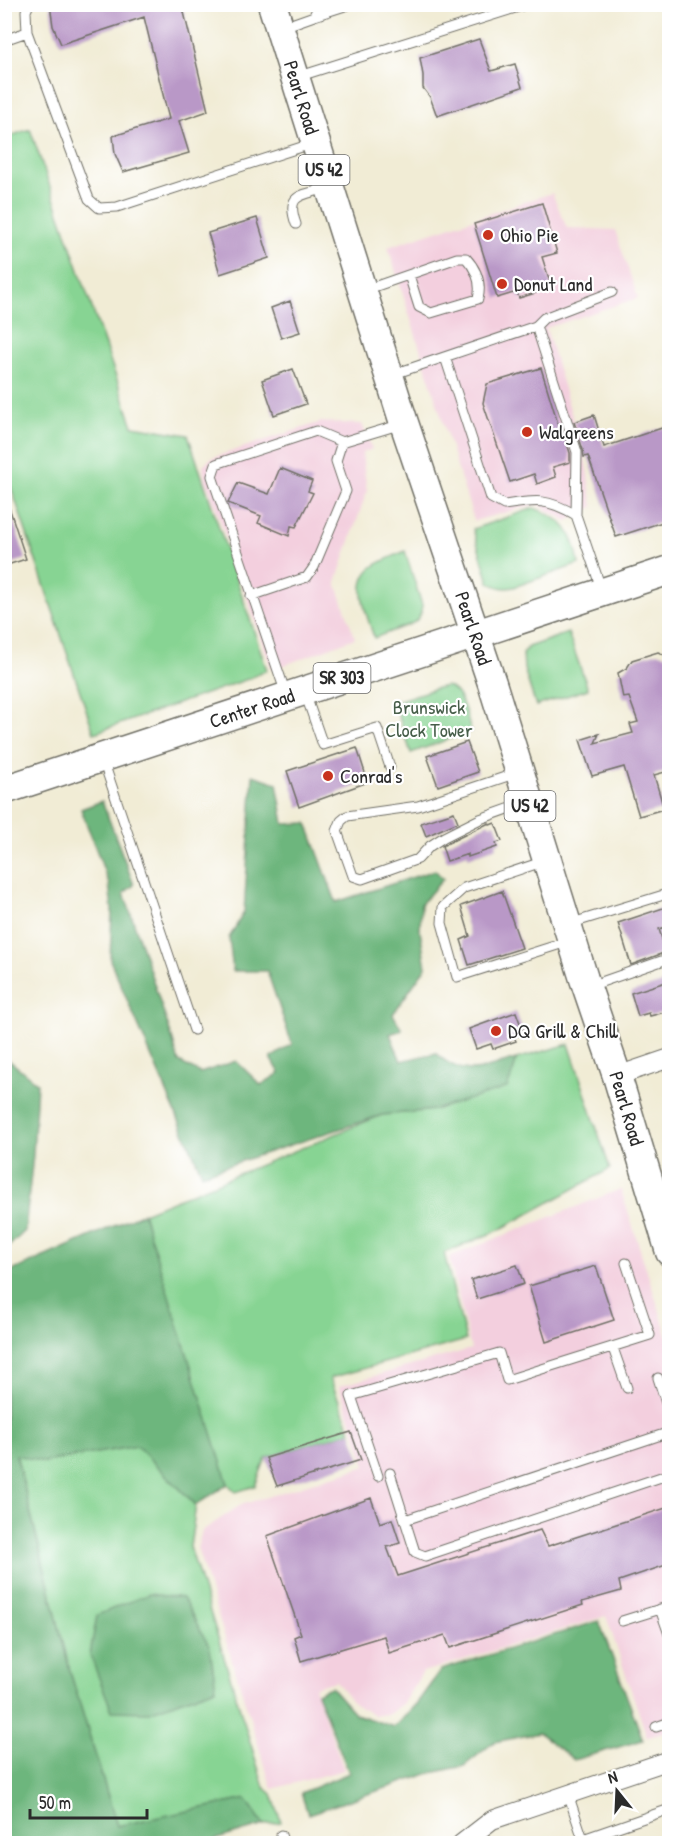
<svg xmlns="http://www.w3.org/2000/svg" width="674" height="1848" viewBox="0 0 674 1848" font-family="'Patrick Hand',sans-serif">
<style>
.built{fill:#f3cfde}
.green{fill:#87d493;stroke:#59805f;stroke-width:1.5}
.forest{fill:#6db67d;stroke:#4c7054;stroke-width:1.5}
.building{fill:#b998c7}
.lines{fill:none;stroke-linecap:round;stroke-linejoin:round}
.service-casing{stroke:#706f66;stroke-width:11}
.minor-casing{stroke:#706f66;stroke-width:20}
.primary-casing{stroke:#706f66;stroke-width:31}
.service{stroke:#fff;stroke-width:9}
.minor{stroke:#fff;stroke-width:18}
.primary{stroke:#fff;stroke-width:28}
.poi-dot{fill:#c8321e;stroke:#fff;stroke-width:2}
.labels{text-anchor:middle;stroke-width:4.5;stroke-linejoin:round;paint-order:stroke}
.shield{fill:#fff;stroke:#6b6b6b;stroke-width:1.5}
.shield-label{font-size:18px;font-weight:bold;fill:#2b2b2b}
.street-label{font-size:20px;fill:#2b2b2b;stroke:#fff}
.poi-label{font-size:20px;fill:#2b2b2b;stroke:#fff;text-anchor:start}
.park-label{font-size:20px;fill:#475e4a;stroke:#fff}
</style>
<rect width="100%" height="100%" fill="#fff"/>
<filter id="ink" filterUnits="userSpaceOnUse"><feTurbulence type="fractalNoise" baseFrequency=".0167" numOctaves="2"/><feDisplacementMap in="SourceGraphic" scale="12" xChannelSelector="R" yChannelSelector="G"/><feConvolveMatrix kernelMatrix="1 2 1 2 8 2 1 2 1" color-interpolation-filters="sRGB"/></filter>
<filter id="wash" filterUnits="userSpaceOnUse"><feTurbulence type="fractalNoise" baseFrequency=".008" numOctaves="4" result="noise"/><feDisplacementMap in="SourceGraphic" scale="24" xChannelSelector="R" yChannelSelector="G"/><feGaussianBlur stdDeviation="1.35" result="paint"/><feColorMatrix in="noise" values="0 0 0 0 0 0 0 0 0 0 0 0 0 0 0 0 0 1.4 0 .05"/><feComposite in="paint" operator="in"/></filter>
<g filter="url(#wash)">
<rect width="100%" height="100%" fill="#f1ecd5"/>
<!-- built -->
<path class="built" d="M552 193 567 228 615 230 638 298 546 328 586 463 593 507 567 521 537 504 474 521 388 247Z
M321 422 362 424 372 449 362 453 367 491 336 582 355 638 272 670 204 475 203 465 211 458Z
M621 1189 669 1341V1730L647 1737 606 1616 423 1672 403 1703 389 1714 373 1715 354 1704 336 1681 314 1687 344 1770 272 1789 197 1548 202 1531 241 1505 366 1466 339 1386 471 1349 449 1257Z"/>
<!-- green -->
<path class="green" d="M30 129 133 426 188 435 267 670 248 679 94 733 10 484 5 483V138Z
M534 508C565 519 574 532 579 564L514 587C504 589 498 588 489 582L473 529Z
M405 551 422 605C422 613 420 618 413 623L374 638C368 616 350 582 374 566 383 560 395 556 405 551Z
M568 633 588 689 536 706 524 669 523 653 528 647Z
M447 686C463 692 466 716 471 731L411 753 394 702 437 688Z
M569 1044 610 1169 499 1230 444 1253 466 1340 330 1378 351 1432 266 1458 255 1486 236 1492 219 1475 143 1213 382 1115 434 1110 514 1069 516 1059Z
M137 1446 196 1505 190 1547 264 1787 272 1794 281 1822 264 1825 246 1799 117 1826 71 1675 16 1454 44 1462Z"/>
<!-- forest -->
<path class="forest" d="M253 775 277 783 284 824 307 823 336 902 435 870 443 879 421 904 420 931 426 967 393 1014 402 1030 390 1034 401 1061 436 1053C464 1080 483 1069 516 1059L514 1069 507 1088 434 1110 382 1115 202 1174 110 960 112 910 109 884 81 809 102 801 134 885 124 893 173 1041 179 1062 200 1073 236 1061 261 1085 280 1073 271 1058 292 1044 267 971H233L229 938 244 912Z
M5 1057 37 1083 33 1155 25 1231 5 1250Z
M143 1213 228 1484 196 1505 137 1446 44 1462 16 1455 71 1675 117 1826 246 1799 264 1825 204 1843H5V1274Z
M149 1594 183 1598 210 1648 216 1688 149 1712 112 1711 90 1655 97 1615Z
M599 1621 643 1740 574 1760 539 1733 494 1742 464 1766 431 1773 308 1814 301 1793 349 1773 317 1693 331 1687 355 1714 394 1727 417 1703 441 1670Z"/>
<g id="blocks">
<!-- building -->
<path class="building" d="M50 4H182L208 111 179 121 189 153 123 172 115 154 113 136 169 119 144 17 61 44 53 26Z
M479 39 491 71 515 64 522 87 437 116 430 97 423 88V75L420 58Z
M542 203 557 253 542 257 552 288 519 298 517 292 497 298 474 224Z
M257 218 269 258 220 274 208 233Z
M290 301 300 332 281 338 271 308Z
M541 368 559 427H562L570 453V462L553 467 556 477 537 484 534 474 510 482 483 403 487 384Z
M293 369 306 404 274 415 262 380Z
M594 415 604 447 665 427 669 440V520L616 537 588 456 584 457 583 450 574 422Z
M280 468 312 481 308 491 313 493 296 527 291 526 289 536 258 523 261 516 228 503 238 483 269 494Z
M7 501 26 559 4 566V502Z
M658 652 669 657V771L654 775 664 809 639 816 624 767 592 776 580 740 599 734 595 743 633 733 630 724 638 722 629 697 623 698 618 673 627 668 632 660Z
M467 742 478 772 438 786 427 756Z
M357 748 368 782 299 807 287 771Z
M454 812 458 822 426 836 421 823Z
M489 823 490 825 495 823 502 841 496 843 497 847 468 857V854L447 861 442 846Z
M502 891 522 948 469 965 461 940 470 936 461 906Z
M669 906V926L659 929 666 952 631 965 618 923Z
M669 981V1011L650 1016 649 1013 638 1016 631 993Z
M516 1012 524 1034 514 1037 516 1041 493 1049 491 1044 476 1049 469 1029Z
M517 1265 524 1284 477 1299 471 1280Z
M596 1266 614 1320 546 1342 529 1286Z
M351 1432 361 1460 277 1486 266 1458Z
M371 1498 380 1523 392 1519 400 1543 387 1547 398 1576 540 1530 548 1546 669 1507V1564L619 1581 621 1591 582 1602 583 1605 450 1648 445 1635 389 1653 384 1636 301 1661 294 1637 301 1634 267 1536Z"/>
</g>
</g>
<g filter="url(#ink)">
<use href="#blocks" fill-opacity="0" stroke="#706f66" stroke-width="1.5"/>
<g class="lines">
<!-- service casing -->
<g class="service-casing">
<path id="service" d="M29 4 26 11 27 32 89 199 99 208 117 207 314 143
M314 16 351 4
M283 27 314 16 319 4
M4 40 27 32
M297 77 528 4
M296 224C285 193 302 196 327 188
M365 290 457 258H466C477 270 482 283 478 299L431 313 419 307 409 275
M536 326 577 452 576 515
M445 357 491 498 504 505C537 500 546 498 576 515L601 588
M391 375 536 326 544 318 612 292
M251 596 307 577 314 567 346 491 336 461 342 442
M305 693 323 745 377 728 390 767
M286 694 212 476 216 464 316 431 342 442 402 424
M103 760 194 1030
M517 773 418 806 347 816 341 821 337 831 353 876 362 879 418 859 430 846 444 837 480 819 525 803
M545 861 464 888 443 907 442 923 457 977 570 941
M569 924 670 893
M590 986 670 958
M613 1348 627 1388
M658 1378 670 1415
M390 1473 415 1552 425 1556 670 1474
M378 1476 351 1396 499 1353 507 1380 650 1335 626 1263
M405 1520 670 1432
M660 1609 670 1637
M622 1621 670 1606
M656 1727 670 1722
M568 1794 583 1839 670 1809
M281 1835 284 1844"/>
</g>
<!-- minor casing -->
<g class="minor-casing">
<path id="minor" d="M617 1076 670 1058
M461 1844 492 1820 670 1760"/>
</g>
<!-- primary casing -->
<g class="primary-casing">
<g id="primary">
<path id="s1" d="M272 4 404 423 492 683 584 979 617 1076 670 1252"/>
<path id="s2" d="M4 790 670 570"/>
</g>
</g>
<!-- service -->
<use href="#service" class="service"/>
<!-- minor -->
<use href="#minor" class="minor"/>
<!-- primary -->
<use href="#primary" class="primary"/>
</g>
</g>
<!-- markers -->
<g class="poi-dot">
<circle cx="488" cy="235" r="6"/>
<circle cx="502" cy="284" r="6"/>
<circle cx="527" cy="432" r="6"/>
<circle cx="328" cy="776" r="6"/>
<circle cx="496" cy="1031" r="6"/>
</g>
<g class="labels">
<!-- shield labels -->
<g class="shield">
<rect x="298.5" y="155" width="51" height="30" rx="4.5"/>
<rect x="313.5" y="663" width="57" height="30" rx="4.5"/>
<rect x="504.5" y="791" width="51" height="30" rx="4.5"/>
</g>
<g class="shield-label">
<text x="324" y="176">US 42</text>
<text x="342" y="684">SR 303</text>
<text x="530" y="812">US 42</text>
</g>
<!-- street labels -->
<g class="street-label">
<text dy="7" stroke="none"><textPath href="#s1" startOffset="98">Pearl Road</textPath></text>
<text dy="7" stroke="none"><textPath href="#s1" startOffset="656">Pearl Road</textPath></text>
<text dy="7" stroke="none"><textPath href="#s2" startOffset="261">Center Road</textPath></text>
<text dy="7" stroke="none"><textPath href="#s1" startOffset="1160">Pearl Road</textPath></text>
</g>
<!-- poi labels -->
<g class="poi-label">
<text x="500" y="242">Ohio Pie</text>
<text x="514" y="291">Donut Land</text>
<text x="539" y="439">Walgreens</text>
<text x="340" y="783">Conrad's</text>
<text x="508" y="1038">DQ Grill &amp; Chill</text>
</g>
<!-- park labels -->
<g class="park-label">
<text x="429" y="714">Brunswick<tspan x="429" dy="23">Clock Tower</tspan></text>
</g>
</g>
<!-- margin -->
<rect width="674" height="1848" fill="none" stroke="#fff" stroke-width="24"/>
<!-- north arrow -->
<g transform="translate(617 1791) rotate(342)" stroke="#ffffff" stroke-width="4.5" paint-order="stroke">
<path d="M0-4.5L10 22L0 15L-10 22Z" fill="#2b2b2b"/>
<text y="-9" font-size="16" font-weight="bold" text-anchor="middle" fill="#2b2b2b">N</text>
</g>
<!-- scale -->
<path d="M30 1809v9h117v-9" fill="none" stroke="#2b2b2b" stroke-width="3"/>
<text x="39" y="1809" font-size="18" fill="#2b2b2b" stroke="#ffffff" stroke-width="4.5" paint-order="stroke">50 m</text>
</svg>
